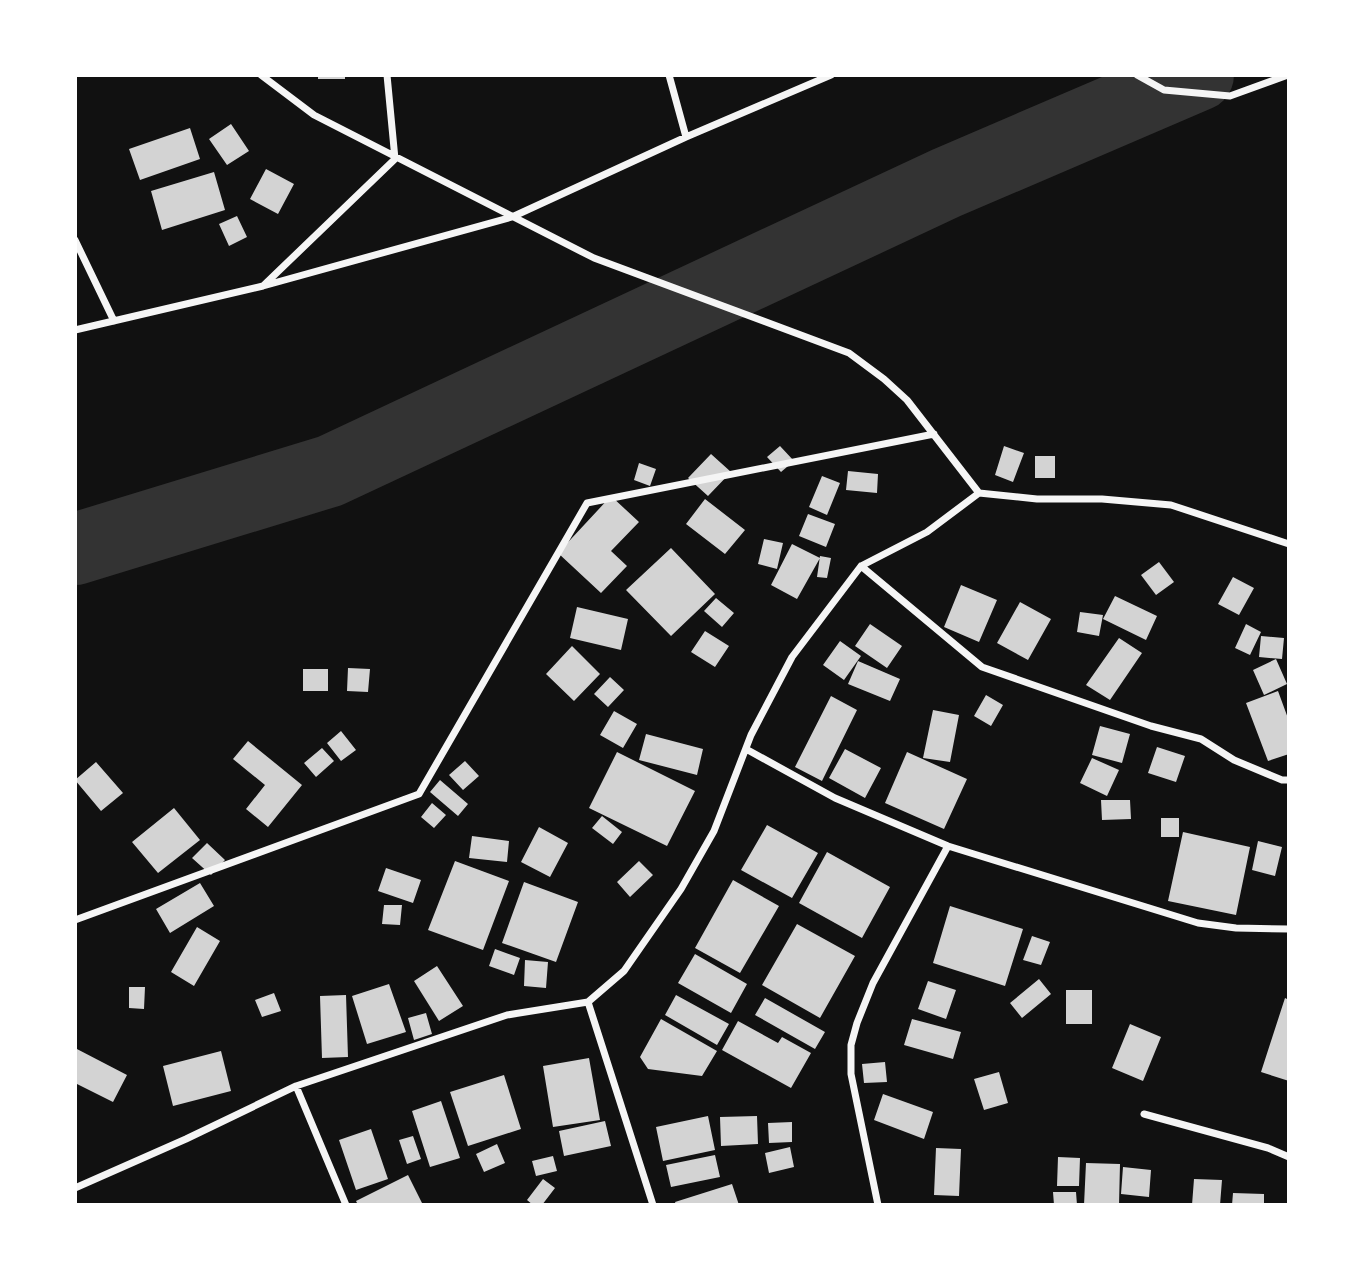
<svg xmlns="http://www.w3.org/2000/svg" width="1364" height="1280" viewBox="0 0 1364 1280" font-family="Arial,sans-serif">
<style>
.lines{fill:none;stroke-linecap:round;stroke-linejoin:round}
.river{stroke:#333;stroke-width:72}
.building{fill:#d3d3d3}
.minor{stroke:#f5f5f5;stroke-width:7}
</style>
<rect width="100%" height="100%" fill="#111"/>
<g class="lines">
<!-- river -->
<path class="river" d="M75 549 330 471 946 183 1198 75"/>
</g>
<!-- building -->
<path class="building" d="M318 75H345V79H318Z
M231 124 249 151 227 165 209 139Z
M190 128 200 159 140 180 129 149Z
M266 169 294 184 278 214 250 199Z
M214 172 225 210 162 230 151 191Z
M237 216 247 237 229 246 219 224Z
M780 446 794 461 781 472 767 457Z
M1004 446 1024 453 1013 482 995 475Z
M711 454 731 472 708 496 688 478Z
M1035 456H1055V478H1035Z
M639 463 656 469 650 486 634 480Z
M848 471 878 474 877 493 846 490Z
M822 476 840 483 827 515 809 507Z
M611 496 639 522 611 551 627 566 601 593 558 553Z
M705 499 745 530 725 554 686 524Z
M808 514 835 524 826 547 799 536Z
M764 539 783 543 777 569 758 564Z
M792 544 820 558 797 599 771 585Z
M671 548 715 594 671 636 626 590Z
M820 556 831 558 827 578 817 577Z
M1159 562 1174 582 1156 595 1141 575Z
M1233 577 1254 588 1239 615 1218 604Z
M961 585 997 600 979 642 944 627Z
M1115 596 1157 616 1146 640 1103 619Z
M716 598 734 613 722 627 704 611Z
M1020 602 1051 619 1028 660 997 643Z
M577 607 628 619 621 650 570 638Z
M1080 612 1103 615 1099 636 1077 632Z
M870 624 902 646 887 668 855 646Z
M1246 624 1261 632 1250 655 1235 648Z
M705 631 729 646 715 667 691 652Z
M1261 636 1284 638 1282 659 1259 657Z
M1119 638 1142 653 1110 700 1086 685Z
M840 641 861 656 844 680 823 665Z
M572 646 600 674 574 701 546 674Z
M1276 659 1287 684 1264 695 1253 670Z
M858 661 900 679 890 701 848 684Z
M348 668 370 669 368 692 347 691Z
M303 669H328V691H303Z
M610 677 624 690 608 707 594 694Z
M1278 691 1289 721V754L1268 761 1246 703Z
M986 695 1003 705 991 726 974 716Z
M831 696 857 710 822 781 795 767Z
M933 710 959 715 950 762 923 758Z
M614 711 637 724 623 748 600 735Z
M1100 726 1130 734 1122 763 1092 755Z
M341 731 356 750 341 761 327 743Z
M646 734 703 749 697 775 639 760Z
M248 741 302 785 268 827 246 809 265 785 233 759Z
M1157 747 1185 756 1176 782 1148 773Z
M322 748 334 761 316 777 304 763Z
M845 749 881 768 865 798 829 778Z
M617 752 695 791 667 846 589 808Z
M907 752 967 779 944 829 885 803Z
M1092 758 1119 770 1107 796 1080 783Z
M465 761 479 776 463 790 449 775Z
M96 762 123 793 101 811 75 780Z
M440 780 468 804 458 816 430 792Z
M1101 800H1130L1131 819 1102 820Z
M432 803 446 815 434 828 421 817Z
M174 808 200 840 158 873 132 842Z
M602 816 622 832 613 844 592 828Z
M1161 818H1179V837H1161Z
M767 825 818 853 792 898 741 870Z
M539 827 568 843 550 877 521 862Z
M1183 832 1250 847 1236 915 1168 901Z
M472 836 509 841 507 862 469 858Z
M1258 841 1282 847 1275 876 1252 870Z
M207 843 225 860 211 875 192 858Z
M827 852 890 887 862 938 799 903Z
M455 861 509 881 483 950 428 930Z
M639 861 653 875 630 897 617 882Z
M386 868 421 880 413 903 378 891Z
M733 880 779 906 740 973 695 948Z
M524 882 578 902 556 962 502 943Z
M200 883 214 906 170 933 156 909Z
M384 905H402L400 925 382 924Z
M950 906 1023 929 1005 986 933 963Z
M797 924 855 956 820 1018 762 985Z
M197 927 220 941 194 986 171 972Z
M1032 936 1050 942 1041 965 1023 960Z
M495 949 520 958 514 975 489 966Z
M695 954 747 984 731 1013 678 983Z
M525 960 548 962 546 988 524 986Z
M437 966 463 1006 439 1021 414 981Z
M1039 979 1051 994 1022 1018 1010 1003Z
M928 981 956 990 946 1019 918 1009Z
M389 984 406 1032 367 1044 352 996Z
M129 987H145L144 1009 129 1008Z
M1066 990H1092V1024H1066Z
M274 993 281 1011 262 1017 255 1000Z
M346 995 348 1057 322 1058 320 996Z
M676 995 729 1024 717 1045 665 1015Z
M765 998 825 1032 815 1049 755 1015Z
M1285 998 1289 1000V1081L1261 1072Z
M426 1013 432 1034 414 1040 408 1018Z
M661 1019 717 1051 702 1076 648 1069 640 1057Z
M912 1019 961 1032 953 1059 904 1045Z
M738 1021 778 1043 782 1037 811 1053 791 1088 722 1050Z
M1130 1024 1161 1037 1143 1081 1112 1068Z
M75 1048 127 1075 113 1102 75 1083Z
M221 1051 231 1091 173 1106 163 1066Z
M589 1058 600 1120 553 1127 543 1066Z
M885 1062 887 1082 864 1083 862 1064Z
M999 1072 1008 1103 984 1110 974 1079Z
M504 1075 521 1129 468 1146 450 1092Z
M883 1094 933 1112 924 1139 874 1120Z
M441 1101 460 1158 430 1167 412 1111Z
M708 1116 715 1150 663 1161 656 1127Z
M757 1116 758 1144 721 1146 720 1117Z
M605 1121 611 1146 564 1156 559 1131Z
M792 1122V1142L769 1143 768 1123Z
M371 1129 388 1179 356 1190 339 1140Z
M413 1136 421 1159 407 1164 399 1140Z
M497 1144 505 1163 484 1172 476 1154Z
M790 1147 794 1167 769 1173 765 1153Z
M936 1148 961 1149 959 1196 934 1195Z
M715 1155 720 1177 671 1187 666 1165Z
M553 1156 557 1171 536 1176 532 1161Z
M1058 1157 1080 1158 1079 1186H1057Z
M1086 1163 1120 1164 1119 1205H1084Z
M1123 1167 1151 1170 1149 1197 1121 1194Z
M408 1175 423 1205H358L356 1201Z
M543 1179 555 1188 542 1205H533L527 1200Z
M1194 1179 1222 1180 1220 1205H1192Z
M732 1184 739 1205H676L675 1202Z
M1053 1192H1076L1077 1205H1054Z
M1233 1193 1264 1194V1205H1232Z"/>
<g class="lines">
<!-- minor -->
<path class="minor" d="M261 75 314 115 594 258 849 353 884 379 907 400 979 493
M669 75 686 137
M1137 75 1164 90 1230 96 1288 75
M75 240 114 321
M263 286 512 217 686 137 831 75
M75 330 263 286 395 159 387 75
M979 493 1037 499H1102L1171 505 1289 544
M861 566 982 667 1151 726 1201 739 1234 760 1282 780H1289
M746 749 835 798 948 846 1198 923 1236 928 1289 929
M75 920 419 794 587 503 934 434
M588 1002 653 1205
M296 1086 346 1205
M1144 1114 1268 1148 1289 1157
M75 1188 186 1139 296 1086 507 1015 588 1002 624 971 681 889 714 831 751 735 792 657 861 566 927 532 979 493
M878 1205 851 1074V1045L857 1023 873 983 948 846"/>
</g>
<!-- border -->
<rect width="1364" height="1280" fill="none" stroke="#ffffff" stroke-width="154"/>
</svg>
